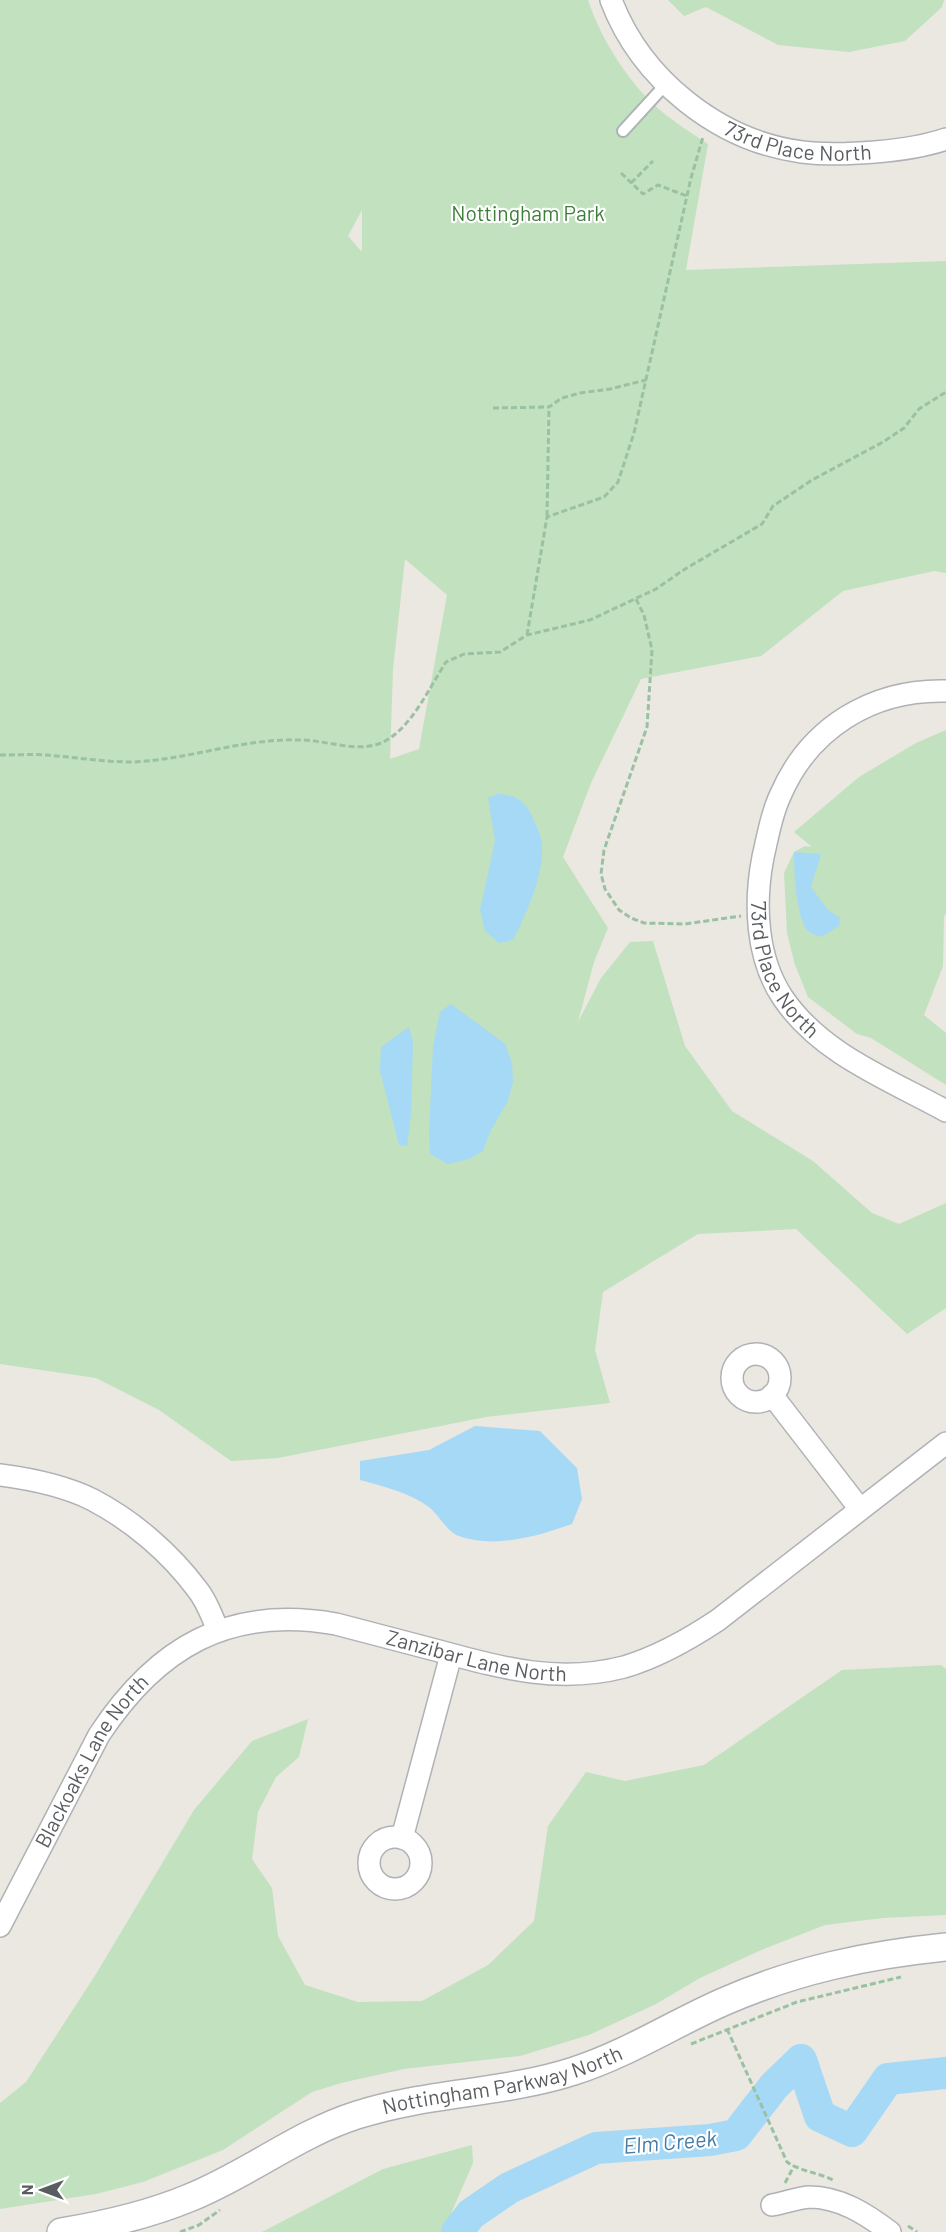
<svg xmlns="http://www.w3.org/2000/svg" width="946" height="2232" viewBox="0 0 946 2232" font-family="Barlow,sans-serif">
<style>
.green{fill:#c1e1bf;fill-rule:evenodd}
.water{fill:#a5d9f6}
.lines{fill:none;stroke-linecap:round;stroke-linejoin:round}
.river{stroke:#a5d9f6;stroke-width:32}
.service-casing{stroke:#afb2b5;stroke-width:14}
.minor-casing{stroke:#afb2b5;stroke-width:24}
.tertiary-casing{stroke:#afb2b5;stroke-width:30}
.path{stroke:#9ac1a2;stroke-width:3;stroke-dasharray:6 3;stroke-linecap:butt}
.service{stroke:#fff;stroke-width:10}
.minor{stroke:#fff;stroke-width:21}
.tertiary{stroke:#fff;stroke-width:27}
.labels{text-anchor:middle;stroke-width:4.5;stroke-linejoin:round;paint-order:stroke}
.street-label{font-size:21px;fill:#5a5d60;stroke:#fff}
.park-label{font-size:21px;fill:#3d7e3b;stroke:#fff}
.water-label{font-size:22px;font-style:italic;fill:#457ba6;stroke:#fff}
</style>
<rect width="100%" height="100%" fill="#ebe8e1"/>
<!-- green -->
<path class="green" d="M0 0H588C601 40 632 89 666 115 679 125 694 135 708 144L686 270 946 261V573L934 571 843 591 761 656 641 679 591 783 563 857 608 928 594 962 578 1022 601 978 630 942 653 941 685 1046 732 1111 813 1161 872 1213 899 1224 946 1203V1308L907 1334 796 1229 698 1234 603 1292 595 1350 610 1403 486 1417 278 1458 231 1461 159 1410 96 1378 0 1364ZM362 210V251H361L348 236ZM405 559 447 595 419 749 390 759 393 669Z
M668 0H944L942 7 905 41 849 52 778 45 706 7 684 16Z
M946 730V913L944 917 943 966 924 1015 946 1033V1085L871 1038 857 1034 808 997 795 965 787 933 784 873 794 852 805 846 812 847 794 832 859 777 916 743Z
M941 1665 946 1669V1915L883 1918 825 1925 759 1951 700 1978 656 2004 589 2035 520 2056 404 2069 341 2083 312 2092 223 2150 143 2182 96 2194 0 2209V2103L26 2082 96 1974 194 1810 252 1741 308 1719 299 1757 276 1777 258 1812 252 1859 272 1888 278 1936 305 1985 358 2002 422 2001 488 1965 534 1921 548 1826 586 1772 625 1781 704 1765 842 1670Z
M472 2145 473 2163 443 2232H262L383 2169Z"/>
<!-- water -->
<path class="water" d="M497 794C518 795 526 802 534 821 537 827 540 833 541 838 547 869 527 912 513 940L499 943 485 931 480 910 495 841 488 798Z
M794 852 821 854 811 887 827 909 840 918 839 926 821 937C817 935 811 934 808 931 796 918 794 870 794 852Z
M451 1004 505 1044 512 1063 513 1082 508 1101 491 1130 483 1151 469 1159 448 1164 430 1154 429 1134 433 1046 440 1012Z
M409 1027 413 1043 411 1114 407 1146 399 1145 380 1071 381 1047Z
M475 1426 540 1431 577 1468 582 1499 572 1524C538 1536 495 1549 459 1536 447 1532 439 1515 429 1507 408 1492 385 1487 360 1480V1461L429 1450Z"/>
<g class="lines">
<!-- river -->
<path class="river" d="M457 2232 471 2214 509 2188 596 2148 710 2140 736 2135 774 2086 801 2060 820 2116 852 2131 888 2079 946 2073"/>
<!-- service casing -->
<g class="service-casing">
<path id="service" d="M623 131 666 84"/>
</g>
<!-- minor casing -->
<g class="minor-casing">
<g id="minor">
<path id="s1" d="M611 0C641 79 718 141 802 152 826 155 850 154 875 152 899 150 923 147 946 139"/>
<path id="s2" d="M946 691C872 689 809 728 780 796 771 815 768 836 763 857 754 903 756 958 783 998 821 1054 888 1079 946 1111"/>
<circle cx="756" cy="1378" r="24"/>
<path d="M772 1395 860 1509"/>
<path d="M0 1475C31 1479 65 1486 93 1500 133 1521 170 1553 197 1589 207 1601 212 1617 218 1630"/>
<circle cx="395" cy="1863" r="26"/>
<path d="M402 1838 451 1655"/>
<path id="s3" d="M0 1926 99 1735C157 1647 229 1605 336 1624 371 1633 405 1642 439 1651 502 1668 558 1684 624 1667 658 1657 688 1640 718 1620L946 1443"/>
<path d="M772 2205C784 2203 797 2198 809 2197 840 2197 866 2214 890 2232"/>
</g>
</g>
<!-- tertiary casing -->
<g class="tertiary-casing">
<g id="tertiary">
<path id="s4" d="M61 2232C104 2225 148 2215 189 2198 247 2175 297 2134 357 2115 428 2092 503 2094 574 2071 627 2054 673 2024 723 2002 796 1970 867 1955 946 1947"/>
</g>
</g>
<!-- path -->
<path class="path" d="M621 173 643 194 658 185 687 196
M631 183 653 161
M493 408 549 407 562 398 580 393 610 389 646 380
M547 516 549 407
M636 599 644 615 652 650 647 727 604 850 601 874 605 889 619 910 631 918 644 923 685 924 741 916
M527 635 547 517 604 497 618 482 634 433 691 178 703 137
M0 755C15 755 31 754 46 755 74 757 103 762 132 762 188 760 243 738 300 740 326 740 356 753 381 743 410 731 429 688 446 662L464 654 500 652 527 635 590 620 656 589 685 569 762 524 773 506 812 480 883 442 904 428 919 409 946 392
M727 2029 787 2162C800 2171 819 2173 833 2180
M691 2044 797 2002 901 1977
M785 2183 794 2166
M908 2226 917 2232
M180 2232 199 2225 220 2210"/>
<!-- service -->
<use href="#service" class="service"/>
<!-- minor -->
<use href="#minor" class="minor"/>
<!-- tertiary -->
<use href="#tertiary" class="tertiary"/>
</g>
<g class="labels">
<!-- street labels -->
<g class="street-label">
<text dy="7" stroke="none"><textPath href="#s1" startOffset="250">73rd Place North</textPath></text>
<text dy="7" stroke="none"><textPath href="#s2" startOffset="392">73rd Place North</textPath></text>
<text dy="7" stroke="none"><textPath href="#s3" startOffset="640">Zanzibar Lane North</textPath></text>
<text dy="7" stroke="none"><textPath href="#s3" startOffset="189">Blackoaks Lane North</textPath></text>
<text dy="7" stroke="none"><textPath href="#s4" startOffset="470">Nottingham Parkway North</textPath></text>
</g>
<!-- park labels -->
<g class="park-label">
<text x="528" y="221">Nottingham Park</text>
</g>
<!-- water labels -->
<g class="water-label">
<text transform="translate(670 2142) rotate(-5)" y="8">Elm Creek</text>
</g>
</g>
<!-- north arrow -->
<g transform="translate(42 2190) rotate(270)" stroke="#ffffff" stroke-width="4.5" paint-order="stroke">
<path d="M0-4.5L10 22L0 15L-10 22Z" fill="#5a5d60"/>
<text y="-9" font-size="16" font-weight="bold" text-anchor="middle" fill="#5a5d60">N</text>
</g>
</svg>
